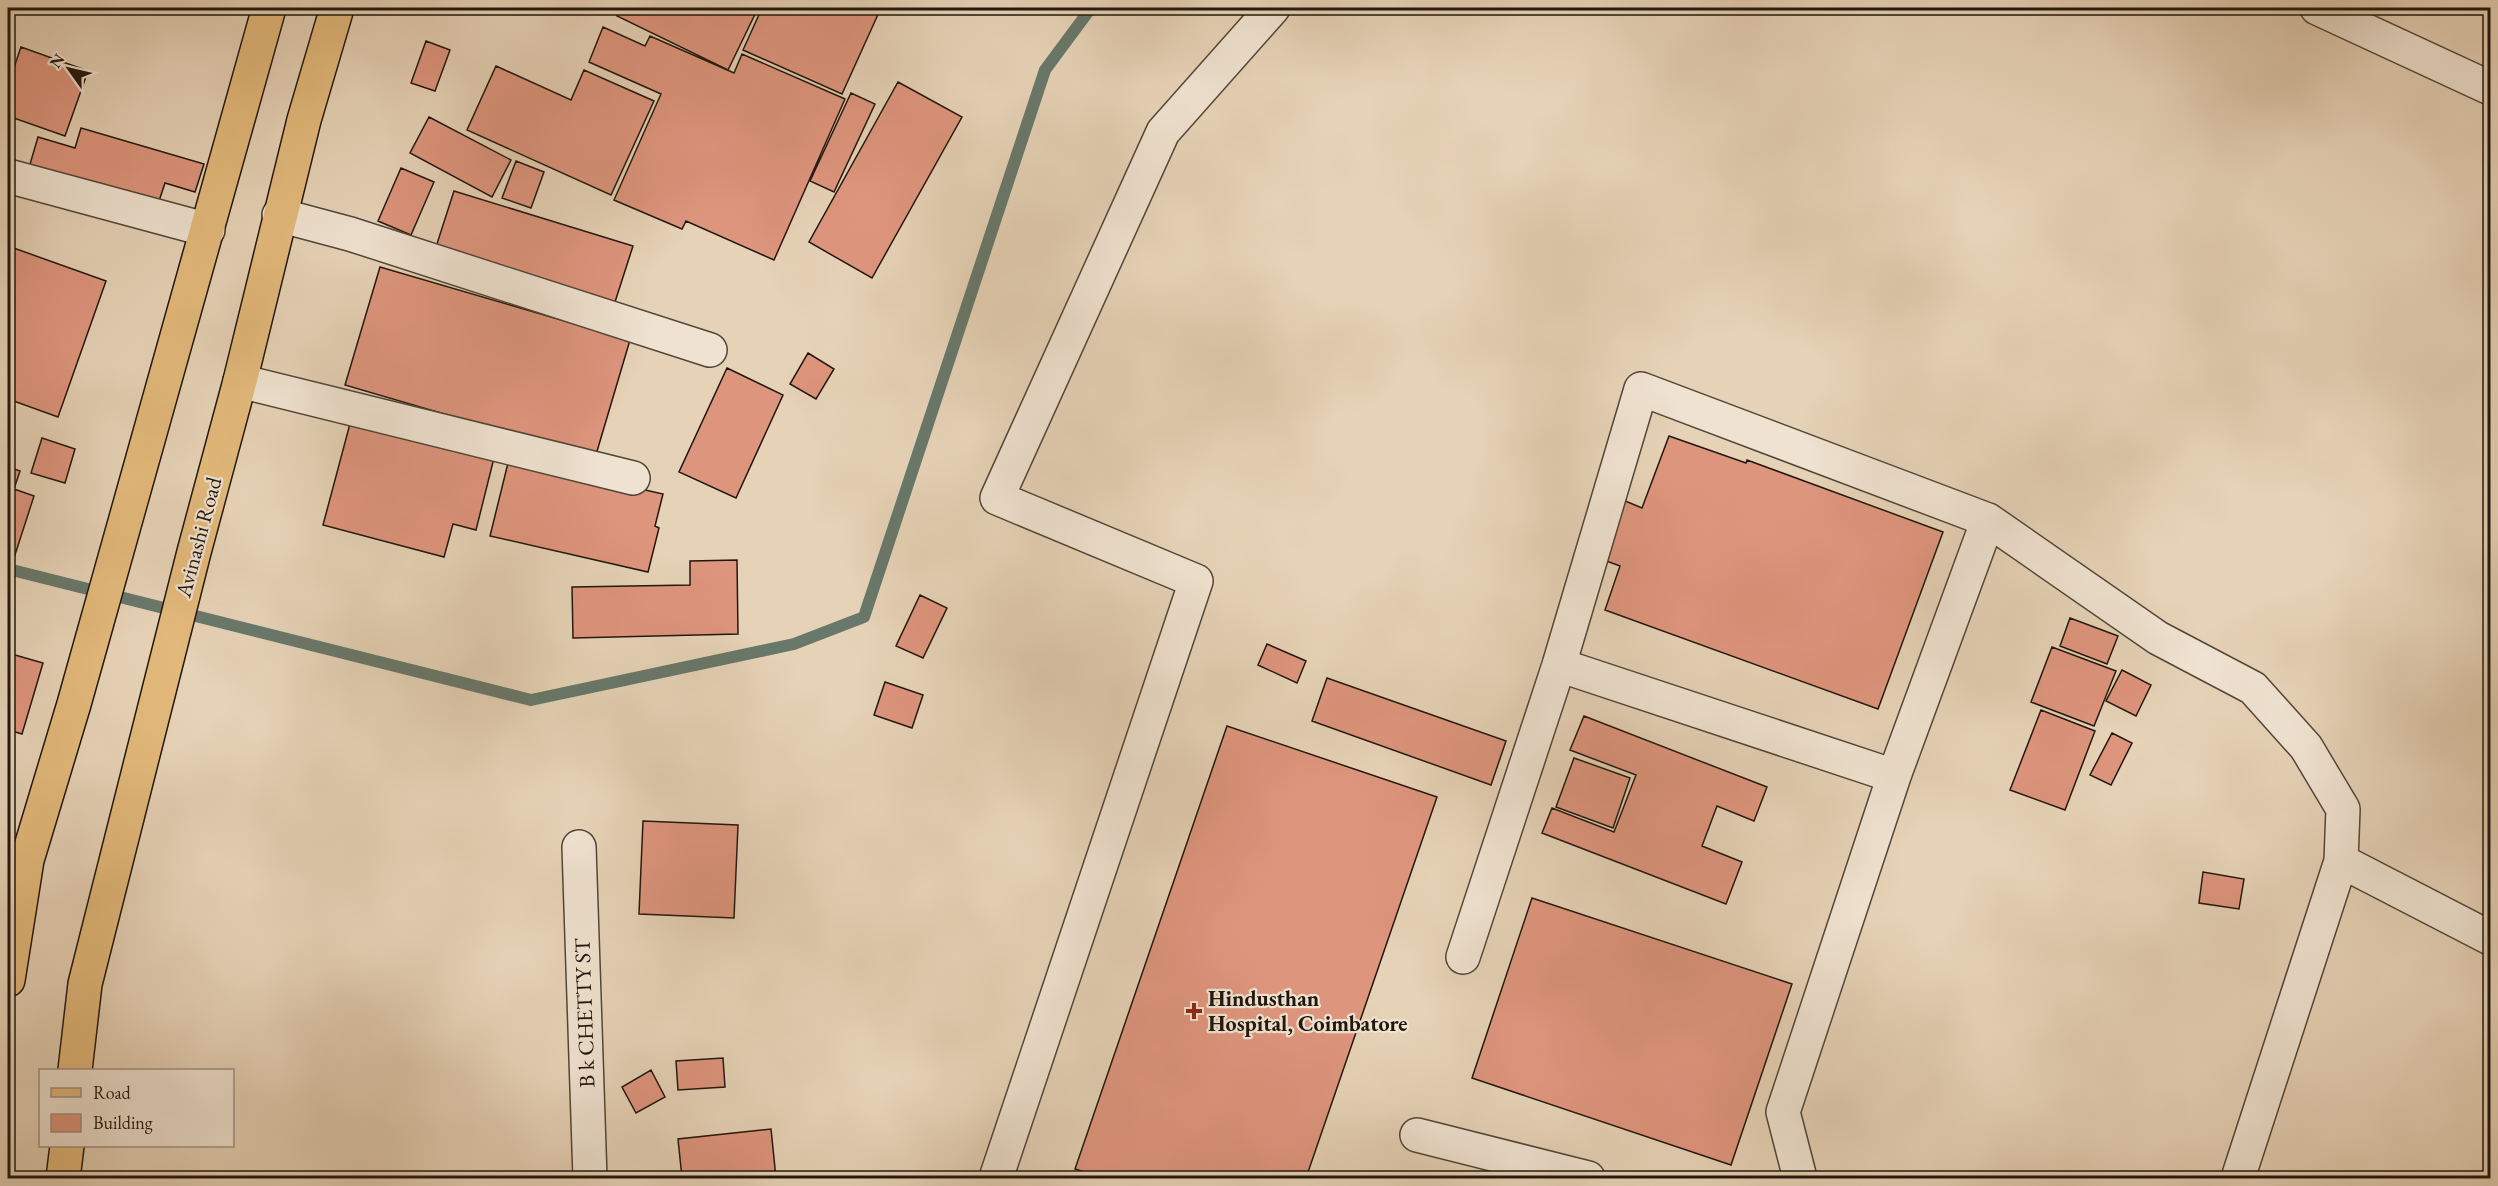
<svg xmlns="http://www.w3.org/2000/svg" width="2498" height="1186" viewBox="0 0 2498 1186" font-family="'EB Garamond',serif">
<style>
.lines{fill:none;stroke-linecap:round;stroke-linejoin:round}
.stream{stroke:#68786b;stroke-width:12}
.building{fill:#de957d;stroke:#21170e;stroke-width:1.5}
.minor-casing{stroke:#524638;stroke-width:36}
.major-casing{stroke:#21170e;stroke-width:36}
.minor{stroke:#efe2d0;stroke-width:33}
.major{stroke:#e3b97b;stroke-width:33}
.poi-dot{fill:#8f2418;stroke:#efe2d0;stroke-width:2}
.labels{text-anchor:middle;stroke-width:4.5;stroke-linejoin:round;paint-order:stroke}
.street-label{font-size:22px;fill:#21170e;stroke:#efe2d0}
.poi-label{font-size:22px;font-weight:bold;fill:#21170e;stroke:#efe2d0;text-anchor:start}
</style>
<rect width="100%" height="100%" fill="#e6d2b6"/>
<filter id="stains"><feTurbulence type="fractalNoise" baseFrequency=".00333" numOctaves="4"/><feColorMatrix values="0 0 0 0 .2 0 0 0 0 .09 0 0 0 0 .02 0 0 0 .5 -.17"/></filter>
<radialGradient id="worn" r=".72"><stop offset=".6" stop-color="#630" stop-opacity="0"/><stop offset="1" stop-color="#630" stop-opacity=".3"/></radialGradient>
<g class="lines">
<!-- stream -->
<path class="stream" d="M8 569 531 700 794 644 864 617 1045 70 1091 8"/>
</g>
<!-- building -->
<path class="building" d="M621 8H758L728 70 617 16Z
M762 8H874L880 10 842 94 743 50Z
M603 27 645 46 650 36 734 73 742 54 845 99 774 260 686 221 682 229 614 200 661 94 589 62Z
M426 41 450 50 435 91 411 83Z
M21 47 88 71 65 136 8 116V85Z
M496 66 571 100 584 70 654 101 611 195 467 130Z
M898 82 962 117 872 278 809 242Z
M851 93 875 104 834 192 810 181Z
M429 117 511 160 492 197 410 153Z
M81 128 204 164 195 192 165 183 156 210 28 171 38 137 75 148Z
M516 161 544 172 531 208 502 198Z
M401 168 434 182 411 235 378 221Z
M454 191 633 246 614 305 435 250Z
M8 246 106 281 58 417 8 399Z
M380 267 630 340 595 458 345 385Z
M808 353 834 369 816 399 790 384Z
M727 368 783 395 736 498 679 472Z
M351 420 494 458 476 530 453 524 444 557 323 525Z
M1669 436 1746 463 1747 460 1943 532 1878 709 1605 610 1620 566 1601 559 1623 500 1642 508Z
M42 438 75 449 65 483 31 473Z
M509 459 663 494 655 526 659 528 648 572 490 536Z
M8 467 20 471 14 489 34 496 13 561 8 559Z
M737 560 738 634 573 638 572 587 690 585V561Z
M920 595 947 608 923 658 896 646Z
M2070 618 2118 636 2107 664 2060 646Z
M1267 644 1306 661 1297 683 1258 665Z
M2052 647 2116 671 2094 726 2031 702Z
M8 653 43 663 22 734 12 731 13 724 8 722Z
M2122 670 2151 685 2136 716 2106 701Z
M1327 678 1506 741 1491 785 1312 721Z
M885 682 923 695 912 728 874 715Z
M2041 710 2095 731 2065 810 2010 790Z
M1584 716 1767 787 1754 821 1717 806 1702 846 1742 862 1726 904 1542 833 1552 808 1614 832 1636 775 1570 750Z
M1227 726 1437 797 1306 1178H1103L1075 1169Z
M2112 733 2132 743 2111 785 2090 775Z
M1574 758 1630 778 1613 828 1556 807Z
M643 821 738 825 734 918 639 914Z
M2203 872 2244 879 2239 909 2199 903Z
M1532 898 1792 984 1731 1165 1472 1078Z
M723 1058 725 1087 678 1090 676 1061Z
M651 1070 665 1097 636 1113 622 1087Z
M771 1129 776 1178H682L678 1139Z"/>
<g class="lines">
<!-- minor casing -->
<g class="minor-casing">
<path id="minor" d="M2317 8 2490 88
M8 176 208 230
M279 215 350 234 710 350
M240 381 633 478
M1559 665 1894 776
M579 847 590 1178
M2341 861 2490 938
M1463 957 1559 665 1641 389 1988 520 2158 638 2253 688 2306 747 2343 809 2341 861 2238 1178
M1417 1135 1588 1178
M996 1178 1196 581 997 498 1163 132 1273 8
M1800 1178 1783 1112 1894 776 1988 520"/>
</g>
<!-- major casing -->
<g class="major-casing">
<path id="major" d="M8 980 27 860 74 704 269 8
M75 1070 85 984 194 552 240 381 304 120 337 8
M63 1178 67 1146"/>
</g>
<!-- minor -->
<use href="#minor" class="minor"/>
<!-- major -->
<use href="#major" class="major"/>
</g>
<!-- markers -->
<path class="poi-dot" d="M1191 1002h6v6h6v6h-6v6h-6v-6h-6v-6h6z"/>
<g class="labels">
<!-- street labels -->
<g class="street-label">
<text transform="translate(198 537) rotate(-75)" y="8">Avinashi Road</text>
<text transform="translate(584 1013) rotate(-92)" y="8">B k CHETTY ST</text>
</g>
<!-- poi labels -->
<g class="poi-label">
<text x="1208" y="1006">Hindusthan<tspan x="1208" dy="25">Hospital, Coimbatore</tspan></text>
</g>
</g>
<!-- margin -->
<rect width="2498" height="1186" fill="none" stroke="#e6d2b6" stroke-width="30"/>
<rect x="9" y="9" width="2480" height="1168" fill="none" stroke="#21170e" stroke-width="3"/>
<rect x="15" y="15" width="2468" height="1156" fill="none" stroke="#21170e" stroke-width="1.5"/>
<!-- legend -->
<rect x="39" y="1069" width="195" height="78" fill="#efe2d0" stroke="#9d9182" stroke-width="1.5"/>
<rect x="51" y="1088" width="30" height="9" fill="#e3b97b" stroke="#9d9182" stroke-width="1.5"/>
<text x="93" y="1099" font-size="18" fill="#21170e">Road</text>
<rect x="51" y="1114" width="30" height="18" fill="#de957d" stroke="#9d9182" stroke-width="1.5"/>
<text x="93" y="1129" font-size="18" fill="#21170e">Building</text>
<!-- north arrow -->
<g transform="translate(69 69) rotate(304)" stroke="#efe2d0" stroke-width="4.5" paint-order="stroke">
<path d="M0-4.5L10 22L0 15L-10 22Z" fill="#21170e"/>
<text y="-9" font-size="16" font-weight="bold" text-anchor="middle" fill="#21170e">N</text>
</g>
<rect width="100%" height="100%" filter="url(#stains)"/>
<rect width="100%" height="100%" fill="url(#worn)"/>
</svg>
